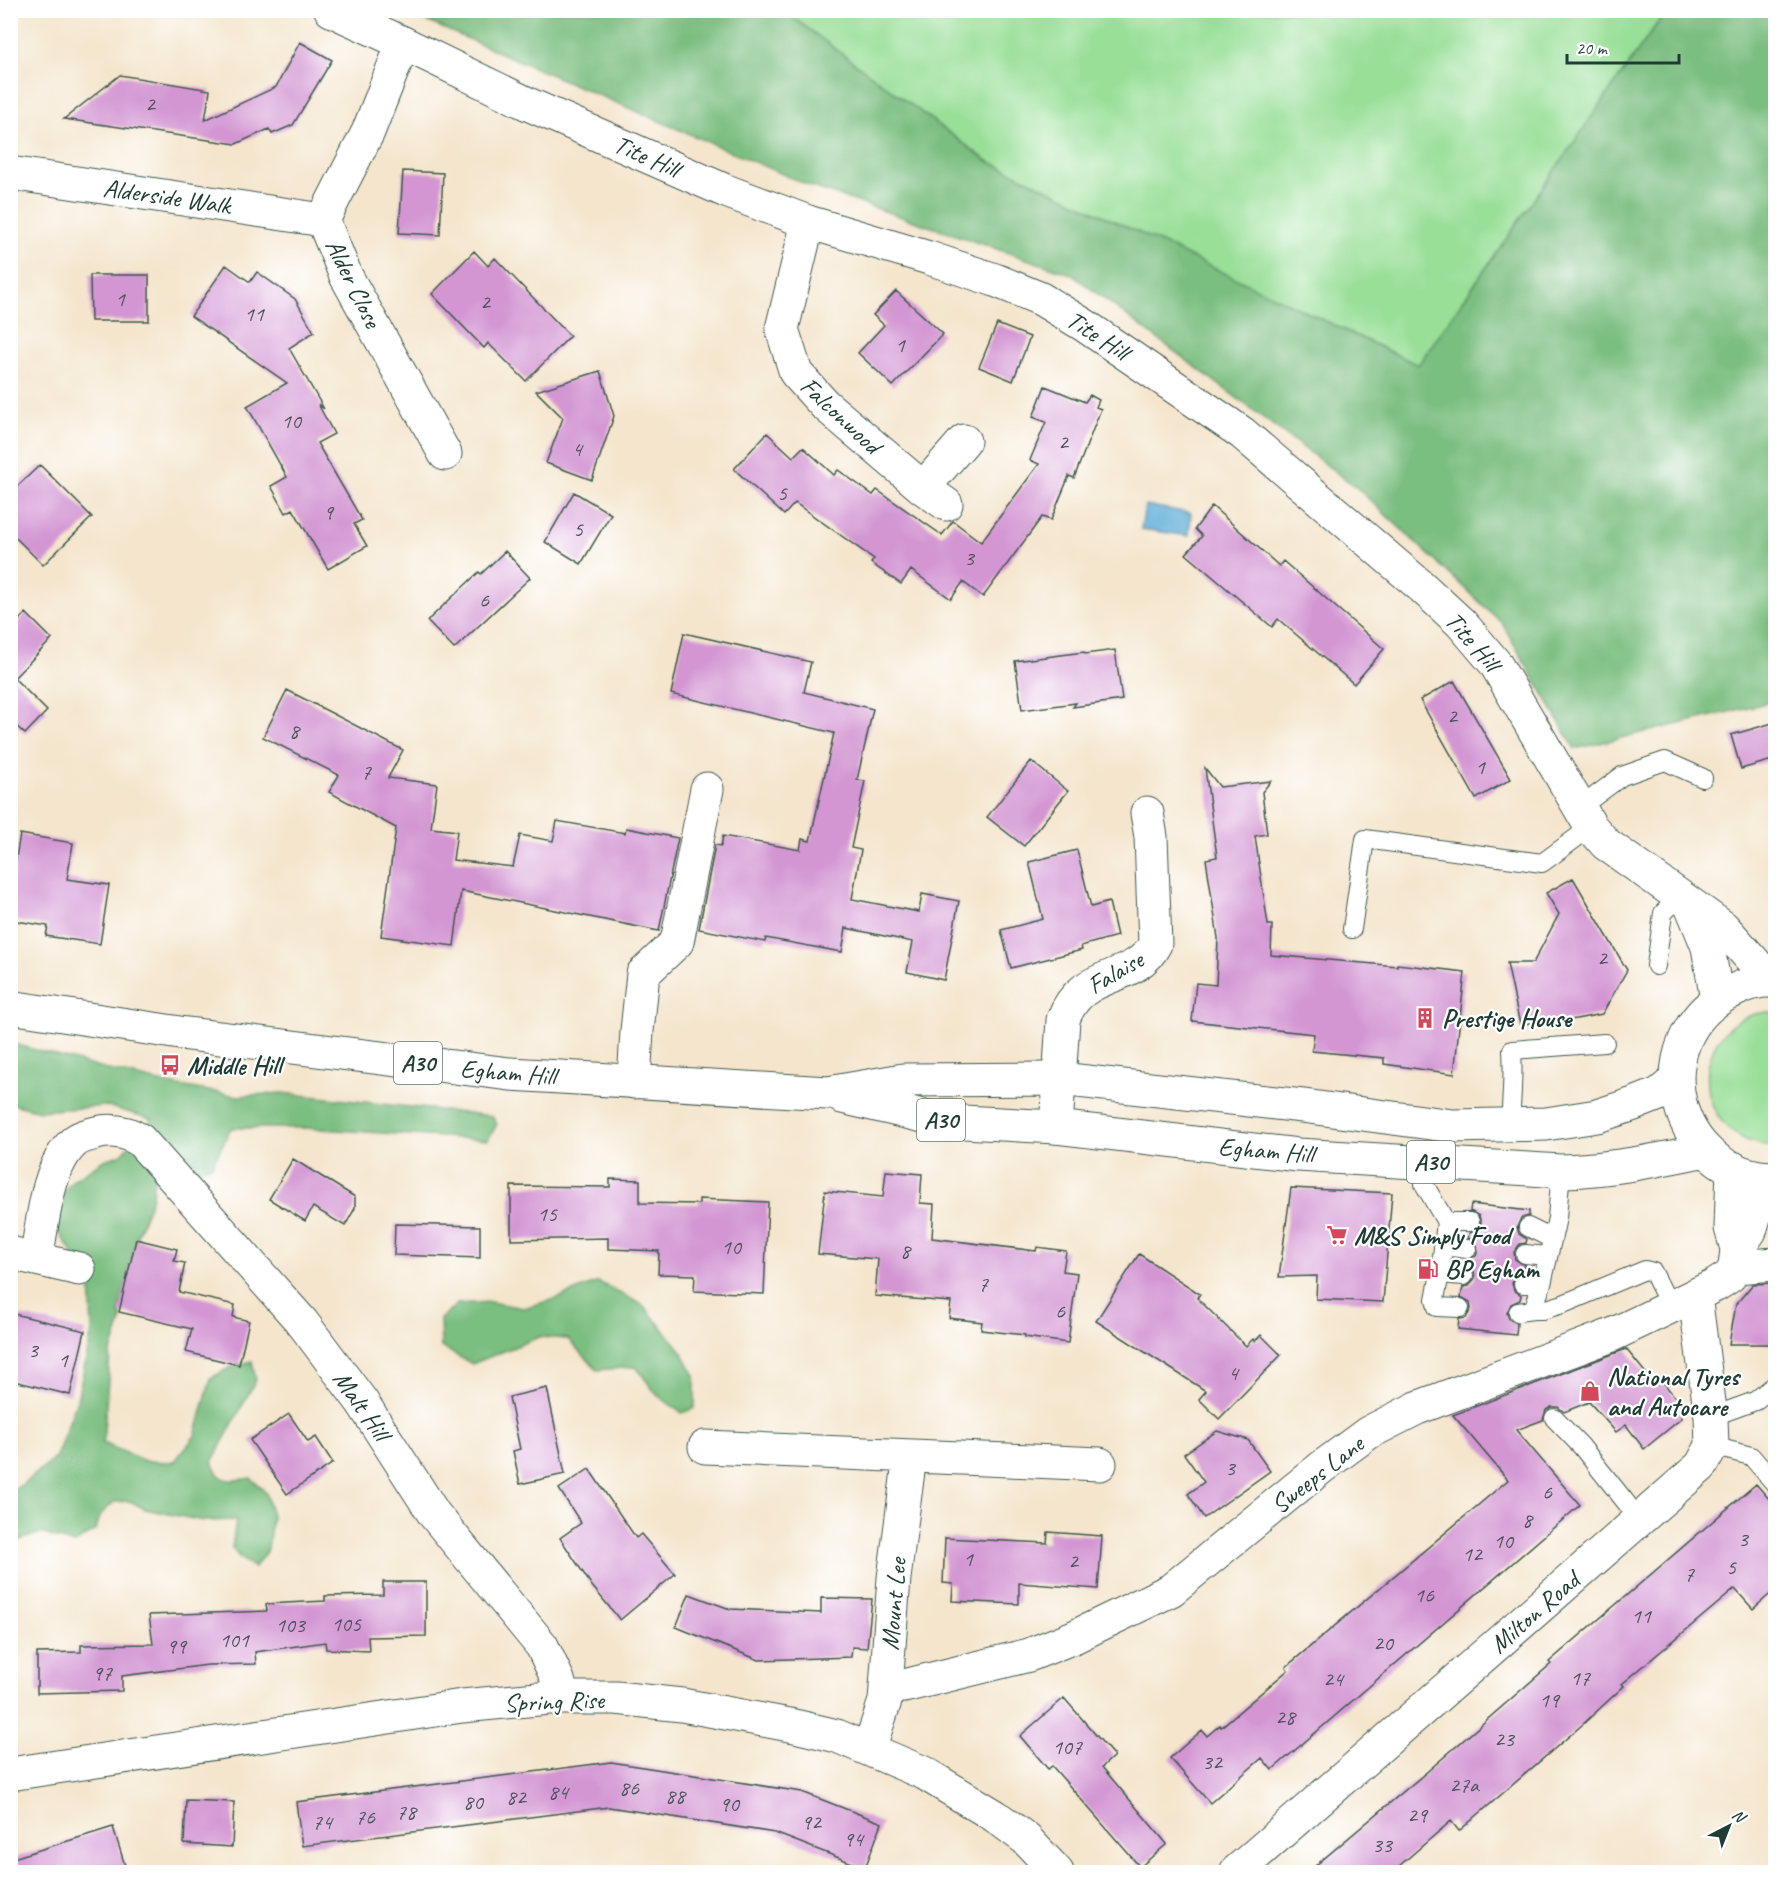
<svg xmlns="http://www.w3.org/2000/svg" width="1786" height="1883" viewBox="0 0 1786 1883" font-family="Caveat,sans-serif">
<style>
.green{fill:#99df98;stroke:#5c8e66;stroke-width:1.5}
.forest{fill:#7abe80;stroke:#4c7e5a;stroke-width:1.5}
.water{fill:#5cabd6;stroke:#3e7485;stroke-width:1.5}
.building{fill:#d396d3}
.lines{fill:none;stroke-linecap:round;stroke-linejoin:round}
.service-casing{stroke:#3f564b;stroke-width:20}
.minor-casing{stroke:#3f564b;stroke-width:35}
.tertiary-casing{stroke:#3f564b;stroke-width:35}
.primary-casing{stroke:#3f564b;stroke-width:35}
.service{stroke:#fff;stroke-width:18}
.minor{stroke:#fff;stroke-width:33}
.tertiary{stroke:#fff;stroke-width:33}
.primary{stroke:#fff;stroke-width:33}
.labels{text-anchor:middle;stroke-width:4.5;stroke-linejoin:round;paint-order:stroke}
.number-label{font-size:22px;fill:#4c535c}
.shield{fill:#fff;stroke:#627771;stroke-width:1.5}
.shield-label{font-size:24px;font-weight:bold;fill:#1f3d34}
.street-label{font-size:26px;fill:#1f3d34;stroke:#fff}
.poi-label{font-size:26px;font-weight:bold;fill:#1f3d34;stroke:#fff;text-anchor:start}
</style>
<rect width="100%" height="100%" fill="#fff"/>
<filter id="ink" filterUnits="userSpaceOnUse"><feTurbulence type="fractalNoise" baseFrequency=".0167" numOctaves="2"/><feDisplacementMap in="SourceGraphic" scale="12" xChannelSelector="R" yChannelSelector="G"/><feConvolveMatrix kernelMatrix="1 2 1 2 8 2 1 2 1" color-interpolation-filters="sRGB"/></filter>
<filter id="wash" filterUnits="userSpaceOnUse"><feTurbulence type="fractalNoise" baseFrequency=".008" numOctaves="4" result="noise"/><feDisplacementMap in="SourceGraphic" scale="24" xChannelSelector="R" yChannelSelector="G"/><feGaussianBlur stdDeviation="1.35" result="paint"/><feColorMatrix in="noise" values="0 0 0 0 0 0 0 0 0 0 0 0 0 0 0 0 0 1.4 0 .05"/><feComposite in="paint" operator="in"/></filter>
<g filter="url(#wash)">
<rect width="100%" height="100%" fill="#f4e5cc"/>
<!-- green -->
<path class="green" d="M784 11H1666L1418 365 986 160Z
M1775 1012 1776 1146H1775C1684 1143 1686 1011 1775 1012Z"/>
<!-- forest -->
<path class="forest" d="M403 11H784L986 160 1418 365 1666 11H1775V701L1575 749 1502 623 1357 488 1071 274 810 186Z
M11 1043 104 1069 168 1084 238 1096 282 1093 492 1116 497 1124 488 1140 305 1128H231L212 1165 191 1174 154 1178 152 1197 137 1236 119 1312 122 1318 110 1355 103 1443 145 1461 174 1462 195 1436 211 1378 229 1368 252 1361 256 1380 212 1462C219 1484 231 1481 251 1478L266 1493 272 1516 268 1549 254 1568 239 1557 232 1548 236 1520 203 1521 145 1509 130 1501 114 1502 101 1514 95 1530 74 1544 41 1533 11 1543V1489L20 1486 56 1457 77 1400 92 1331 90 1280 58 1231 57 1200 73 1180 104 1160 122 1154 152 1119 106 1106 40 1111 11 1104Z
M598 1282 643 1305 681 1350 695 1376V1408L682 1413 657 1395 636 1367 597 1370 568 1339 539 1337 472 1364 441 1347 440 1319 457 1304 491 1302 523 1308 552 1300Z"/>
<!-- water -->
<path class="water" d="M1145 505 1191 513 1189 536 1141 529Z"/>
<g id="blocks">
<!-- building -->
<path class="building" d="M300 42 332 60 293 125 272 134 269 129 236 144 64 119 120 75 210 90 205 120 276 87Z
M403 171 443 173 440 235 399 233Z
M474 251 488 266 495 258 570 336 526 381 488 343 484 348 432 294Z
M226 265 250 282 257 272 295 299 314 332 289 348 324 409 318 404 334 434 317 443 362 520 354 524 367 546 328 569 293 509 286 513 271 486 287 477 247 406 287 383 191 316Z
M90 275H149V321H91Z
M896 291 943 334 893 386 858 353 884 325 873 315Z
M997 324 1030 337 1013 381 979 367Z
M600 371 614 416 592 480 546 463 563 418 536 391Z
M1045 386 1085 402 1090 395 1099 400 1096 407 1101 409 1074 478 1069 476 1051 520 1042 517 983 597 963 582 951 599 911 570 901 584 871 563 874 559 795 503 784 515 734 469 767 433 793 457 803 447 834 475 838 470 873 495 877 490 942 535 953 521 981 542 1039 464 1030 460 1046 422 1033 417Z
M40 465 92 517 43 565 10 532V493Z
M574 492 611 514 581 564 545 542Z
M1212 506 1279 566 1283 561 1384 649 1354 684 1278 619 1272 627 1186 554 1202 536 1195 529Z
M505 551 530 578 454 649 427 621 479 572 481 574Z
M26 613 52 639 14 678 47 711 25 734 10 720V629Z
M684 633 811 662 804 692 873 709 857 780 865 781 851 848 861 850 852 899 919 912 922 894 959 901 944 980 907 972 913 942 846 928 842 952 766 938 765 942 699 929 715 845 721 846 723 836 800 850 802 839 810 841 834 733 671 694Z
M1115 650 1122 700 1073 707 1076 703 1022 710 1015 661 1084 652 1085 654Z
M1454 681 1511 779 1476 799 1420 700Z
M287 690 403 750 388 778 437 784 431 828 457 831 453 860 513 867 520 835 553 841 557 821 625 833 626 828 678 838 659 931 461 891 454 946 381 936 396 828 329 792 339 775 263 737Z
M1776 722V759L1741 769 1731 735Z
M1031 761 1068 791 1024 846 987 817Z
M1205 768 1220 787 1271 781 1262 792 1267 834 1255 836 1268 925H1272L1271 955 1397 966V964L1465 972 1454 1074 1384 1064V1058L1312 1051 1314 1034 1192 1021 1196 983 1216 985 1218 938 1206 859 1217 857Z
M20 834 73 843 67 879 109 885 100 944 46 936 48 926 10 920V894Z
M1077 850 1091 907 1109 902 1117 936 1081 946 1082 950 1011 968 1001 930 1043 919 1029 862Z
M1573 878 1627 970 1602 1014 1540 1026 1538 1021 1520 1025 1507 963H1533L1559 914 1546 893Z
M293 1159 355 1197V1208L345 1226 313 1207 305 1221 269 1199Z
M886 1171 922 1174 920 1203 934 1204 932 1238 1036 1251 1037 1247 1066 1251 1063 1271 1077 1273 1068 1343 1025 1337V1335L981 1330 982 1322 949 1318 951 1302 875 1296 878 1259 818 1254 825 1191 883 1197Z
M610 1179 640 1180V1203L699 1204V1199L768 1202 764 1294 694 1291 695 1275 658 1274 659 1251 608 1249V1238L511 1240V1186L610 1187Z
M1291 1188 1392 1193 1383 1302 1316 1299 1317 1276 1279 1277Z
M1471 1204 1529 1211V1216L1521 1218 1517 1227 1519 1234 1527 1239 1526 1243 1520 1244 1514 1252 1515 1259 1524 1265V1273L1517 1275 1512 1283 1514 1290 1521 1295 1520 1300 1511 1304 1507 1313 1509 1319 1517 1323 1516 1335 1458 1329 1459 1319 1466 1318 1471 1309 1470 1302 1461 1297 1463 1287 1469 1286 1475 1278 1474 1271 1466 1265V1260L1476 1256 1478 1250 1474 1240 1468 1238 1469 1233 1476 1231 1481 1223 1479 1216 1470 1211Z
M395 1224 480 1226V1258L394 1255Z
M136 1239 177 1249 174 1261 185 1263 179 1292 235 1305 233 1317 249 1321 239 1365 186 1352 192 1329 119 1312Z
M1139 1254 1200 1294 1197 1298 1246 1346 1253 1339 1255 1341 1261 1335 1281 1355 1219 1419 1199 1399 1206 1391 1096 1321Z
M1776 1283V1344H1729L1736 1304 1753 1284Z
M10 1313 85 1331 70 1395 10 1380Z
M1626 1349 1653 1382 1659 1377 1678 1401 1682 1418 1644 1449 1626 1425 1616 1432 1589 1402 1564 1412 1558 1407H1551L1546 1410 1543 1420 1516 1430 1580 1505 1272 1770 1262 1758 1210 1803 1170 1758 1202 1730 1207 1736 1220 1725 1221 1727 1288 1670 1286 1667 1508 1480 1453 1415Z
M547 1388 565 1474 520 1484 513 1451 520 1449 509 1397Z
M289 1414 308 1442 316 1437 333 1463 287 1494 250 1440Z
M1217 1431 1248 1440 1270 1471 1204 1518 1188 1494 1204 1482 1184 1454Z
M589 1469 636 1538 641 1534 675 1574 620 1620 592 1586 560 1538 581 1523 559 1489Z
M1756 1484 1776 1507V1589L1753 1609 1735 1589 1622 1684 1624 1686 1582 1725 1459 1831 1451 1821 1392 1872H1308L1429 1770 1551 1664 1549 1662Z
M1048 1532 1102 1536 1098 1589 1019 1583V1604L952 1601 953 1584 943 1583 945 1538 1047 1543Z
M383 1582H426V1636L368 1637 369 1651 326 1649 325 1642 255 1652 256 1664 208 1665 122 1676V1691L37 1693V1653L81 1652V1645L153 1644 149 1615 267 1611 266 1604 325 1601V1596L383 1595Z
M689 1594 730 1609 821 1613V1598L872 1599 867 1648 852 1647 851 1657 759 1660 676 1627Z
M1064 1698 1114 1756 1102 1767 1167 1844 1140 1867 1052 1766 1048 1769 1020 1736Z
M611 1762 802 1792 882 1823 865 1868 775 1833 609 1807 302 1846 296 1802Z
M186 1800 234 1802 232 1847 184 1844Z
M113 1827 127 1872H10V1859Z"/>
</g>
</g>
<g filter="url(#ink)">
<use href="#blocks" fill-opacity="0" stroke="#3f564b" stroke-width="1.5"/>
<g class="lines">
<!-- service casing -->
<g class="service-casing">
<path id="service" d="M1579 808 1622 776 1665 761 1703 778
M1352 929 1365 839 1542 863 1591 827
M1656 966 1663 913 1680 897
M1510 1127C1511 1101 1514 1076 1512 1050L1605 1043
M1427 1162 1424 1184 1446 1222 1440 1274 1435 1299 1437 1307 1460 1308
M1446 1222H1470
M1528 1227 1552 1239
M1444 1246 1467 1249
M1525 1254 1548 1256
M1440 1274 1464 1276
M1523 1284H1542
M1533 1310H1543L1563 1304 1645 1270 1653 1272 1671 1308
M1518 1312 1533 1310 1542 1284 1557 1218 1561 1171
M1711 1417 1755 1401 1776 1384
M1554 1418 1581 1446 1640 1520
M1712 1446 1751 1456 1776 1485"/>
</g>
<!-- minor casing -->
<g class="minor-casing">
<path id="minor" d="M403 43 368 132 323 220 346 276 445 454
M10 173 323 220
M808 222 782 329 796 373 824 404 923 488 964 441
M923 488 946 504
M634 1082 637 1031 643 974 677 942 707 789
M1056 1127 1063 1020C1081 967 1134 985 1155 944L1151 837 1147 813
M1737 1249 1750 1231 1766 1178
M10 1253 79 1269
M36 1259C43 1224 46 1167 74 1142 79 1137 89 1135 96 1133 112 1129 125 1131 140 1140L302 1322 362 1402 434 1514 542 1646 558 1680 563 1698
M1735 1267 1776 1264
M705 1447 1100 1464
M886 1685 904 1686 1029 1655 1074 1637 1171 1590 1322 1467 1368 1433 1417 1408 1612 1335 1716 1285 1730 1276 1735 1267 1737 1249 1731 1228 1733 1168
M869 1749 885 1701 894 1578 910 1456
M10 1774 462 1706 549 1698H616L682 1705 795 1726 837 1736 924 1773 995 1816 1026 1839 1057 1872
M1236 1872 1701 1466 1712 1446 1711 1417 1695 1296"/>
</g>
<!-- tertiary casing -->
<g class="tertiary-casing">
<path id="tertiary" d="M331 10 403 43 528 104 726 191 808 222 929 258 995 280 1041 299 1084 325 1242 433 1422 587 1461 623 1495 663 1591 827 1606 844 1723 927 1771 981
M1691 905 1708 947 1717 1000"/>
</g>
<!-- primary casing -->
<g class="primary-casing">
<path id="primary" d="M1776 981C1760 980 1744 985 1731 992 1639 1039 1672 1178 1776 1178
M10 1007 180 1033 510 1074 828 1093 903 1080 1060 1079 1303 1106 1453 1126 1546 1124 1597 1116 1634 1104 1659 1094 1676 1080
M842 1097 944 1121 1056 1127 1298 1155 1561 1171C1611 1170 1658 1160 1706 1150"/>
</g>
<!-- service -->
<use href="#service" class="service"/>
<!-- minor -->
<use href="#minor" class="minor"/>
<!-- tertiary -->
<use href="#tertiary" class="tertiary"/>
<!-- primary -->
<use href="#primary" class="primary"/>
</g>
</g>
<!-- icons -->
<defs>
<g id="building-bare" transform="scale(1.62)"><path d="M-4-6H4V6H1V3H-1V6H-4ZM-2.5-4.3h1.7v1.8h-1.7ZM.8-4.3h1.7v1.8H.8ZM-2.5-1h1.7V.8h-1.7ZM.8-1h1.7V.8H.8Z" fill="#d1495b" stroke="#fff" stroke-width="2.5" paint-order="stroke"/></g>
<g id="bus-bare" transform="scale(1.62)"><path d="M-5-6H5V4H4V6H2V4H-2V6H-4V4H-5ZM-3.5-4V0h7V-4ZM-3.5 1.2v1.5H-2V1.2ZM2 1.2v1.5H3.5V1.2Z" fill="#d1495b" stroke="#fff" stroke-width="2.5" paint-order="stroke"/></g>
<g id="supermarket-bare" transform="scale(1.62)"><path d="M-6-5.5h2.5l.6 2H6L4.5 2H-2.5L-4.4-4H-6ZM-1.5 3.2a1.3 1.3 0 1 0 .1 0ZM3 3.2a1.3 1.3 0 1 0 .1 0Z" fill="#d1495b" stroke="#fff" stroke-width="2.5" paint-order="stroke"/></g>
<g id="fuel-bare" transform="scale(1.62)"><path d="M-5.5-6h7V0h2V4h1.3V-2.5L3-4.5l.8-.8L6-3V5H2.5V1h-1V6h-7ZM-4.2-4.7v3.2H.2V-4.7Z" fill="#d1495b" stroke="#fff" stroke-width="2.5" paint-order="stroke"/></g>
<g id="shop-bare" transform="scale(1.62)"><path d="M-5-2.5h2.3a2.7 3.5 0 0 1 5.4 0H5L5.5 6h-11ZM-1.5-2.5h3a1.5 2.3 0 0 0-3 0Z" fill="#d1495b" stroke="#fff" stroke-width="2.5" paint-order="stroke"/></g>
</defs>
<g fill-rule="evenodd">
<use href="#building-bare" x="1425" y="1018"/>
<use href="#bus-bare" x="170" y="1065"/>
<use href="#supermarket-bare" x="1337" y="1235"/>
<use href="#fuel-bare" x="1428" y="1269"/>
<use href="#shop-bare" x="1590" y="1391"/>
</g>
<g class="labels">
<!-- number labels -->
<g class="number-label">
<text x="150" y="111">2</text>
<text x="120" y="306">1</text>
<text x="485" y="309">2</text>
<text x="254" y="321">11</text>
<text x="900" y="352">1</text>
<text x="291" y="428">10</text>
<text x="1063" y="449">2</text>
<text x="577" y="456">4</text>
<text x="782" y="500">5</text>
<text x="328" y="519">9</text>
<text x="578" y="536">5</text>
<text x="969" y="565">3</text>
<text x="484" y="607">6</text>
<text x="1452" y="723">2</text>
<text x="294" y="738">8</text>
<text x="1480" y="774">1</text>
<text x="366" y="779">7</text>
<text x="1602" y="965">2</text>
<text x="547" y="1221">15</text>
<text x="731" y="1254">10</text>
<text x="905" y="1258">8</text>
<text x="983" y="1291">7</text>
<text x="1060" y="1318">6</text>
<text x="33" y="1357">3</text>
<text x="63" y="1367">1</text>
<text x="1233" y="1380">4</text>
<text x="1230" y="1475">3</text>
<text x="1547" y="1499">6</text>
<text x="1527" y="1527">8</text>
<text x="1743" y="1546">3</text>
<text x="1503" y="1548">10</text>
<text x="1472" y="1561">12</text>
<text x="968" y="1566">1</text>
<text x="1073" y="1568">2</text>
<text x="1731" y="1574">5</text>
<text x="1689" y="1581">7</text>
<text x="1424" y="1602">16</text>
<text x="1641" y="1623">11</text>
<text x="346" y="1631">105</text>
<text x="290" y="1632">103</text>
<text x="234" y="1647">101</text>
<text x="1383" y="1650">20</text>
<text x="176" y="1653">99</text>
<text x="102" y="1680">97</text>
<text x="1580" y="1685">17</text>
<text x="1333" y="1686">24</text>
<text x="1549" y="1707">19</text>
<text x="1285" y="1724">28</text>
<text x="1504" y="1746">23</text>
<text x="1067" y="1754">107</text>
<text x="1212" y="1769">32</text>
<text x="1464" y="1792">27a</text>
<text x="629" y="1795">86</text>
<text x="558" y="1799">84</text>
<text x="675" y="1803">88</text>
<text x="516" y="1804">82</text>
<text x="473" y="1809">80</text>
<text x="729" y="1811">90</text>
<text x="406" y="1819">78</text>
<text x="1417" y="1822">29</text>
<text x="365" y="1824">76</text>
<text x="322" y="1829">74</text>
<text x="811" y="1829">92</text>
<text x="853" y="1846">94</text>
<text x="1382" y="1852">33</text>
</g>
<!-- shield labels -->
<g class="shield">
<rect x="394" y="1042" width="48" height="42" rx="4.5"/>
<rect x="917" y="1099" width="48" height="42" rx="4.5"/>
<rect x="1407" y="1141" width="48" height="42" rx="4.5"/>
</g>
<g class="shield-label">
<text x="418" y="1071">A30</text>
<text x="941" y="1128">A30</text>
<text x="1431" y="1170">A30</text>
</g>
<!-- street labels -->
<g class="street-label">
<text transform="translate(647 156) rotate(24)" y="9">Tite Hill</text>
<text transform="translate(167 196) rotate(8)" y="9">Alderside Walk</text>
<text transform="translate(354 283) rotate(64)" y="9">Alder Close</text>
<text transform="translate(1098 335) rotate(33)" y="9">Tite Hill</text>
<text transform="translate(841 415) rotate(43)" y="9">Falconwood</text>
<text transform="translate(1473 641) rotate(49)" y="9">Tite Hill</text>
<text transform="translate(1115 972) rotate(-30)" y="9">Falaise</text>
<text transform="translate(508 1072) rotate(5)" y="9">Egham Hill</text>
<text transform="translate(1266 1150) rotate(5)" y="9">Egham Hill</text>
<text transform="translate(362 1405) rotate(55)" y="9">Malt Hill</text>
<text transform="translate(1317 1474) rotate(-38)" y="9">Sweeps Lane</text>
<text transform="translate(893 1604) rotate(-85)" y="9">Mount Lee</text>
<text transform="translate(1534 1612) rotate(-41)" y="9">Milton Road</text>
<text transform="translate(554 1701) rotate(-2)" y="9">Spring Rise</text>
</g>
<!-- poi labels -->
<g class="poi-label">
<text x="1442" y="1027">Prestige House</text>
<text x="187" y="1074">Middle Hill</text>
<text x="1354" y="1244">M&amp;S Simply Food</text>
<text x="1445" y="1278">BP Egham</text>
<text x="1607" y="1385">National Tyres<tspan x="1607" dy="30">and Autocare</tspan></text>
</g>
</g>
<!-- margin -->
<rect width="1786" height="1883" fill="none" stroke="#fff" stroke-width="36"/>
<!-- north arrow -->
<g transform="translate(1729 1826) rotate(42)" stroke="#ffffff" stroke-width="4.5" paint-order="stroke">
<path d="M0-4.5L10 22L0 15L-10 22Z" fill="#1f3d34"/>
<text y="-9" font-size="16" font-weight="bold" text-anchor="middle" fill="#1f3d34">N</text>
</g>
<!-- scale -->
<path d="M1567 54v9h112v-9" fill="none" stroke="#1f3d34" stroke-width="3"/>
<text x="1576" y="54" font-size="18" fill="#1f3d34" stroke="#ffffff" stroke-width="4.5" paint-order="stroke">20 m</text>
</svg>
